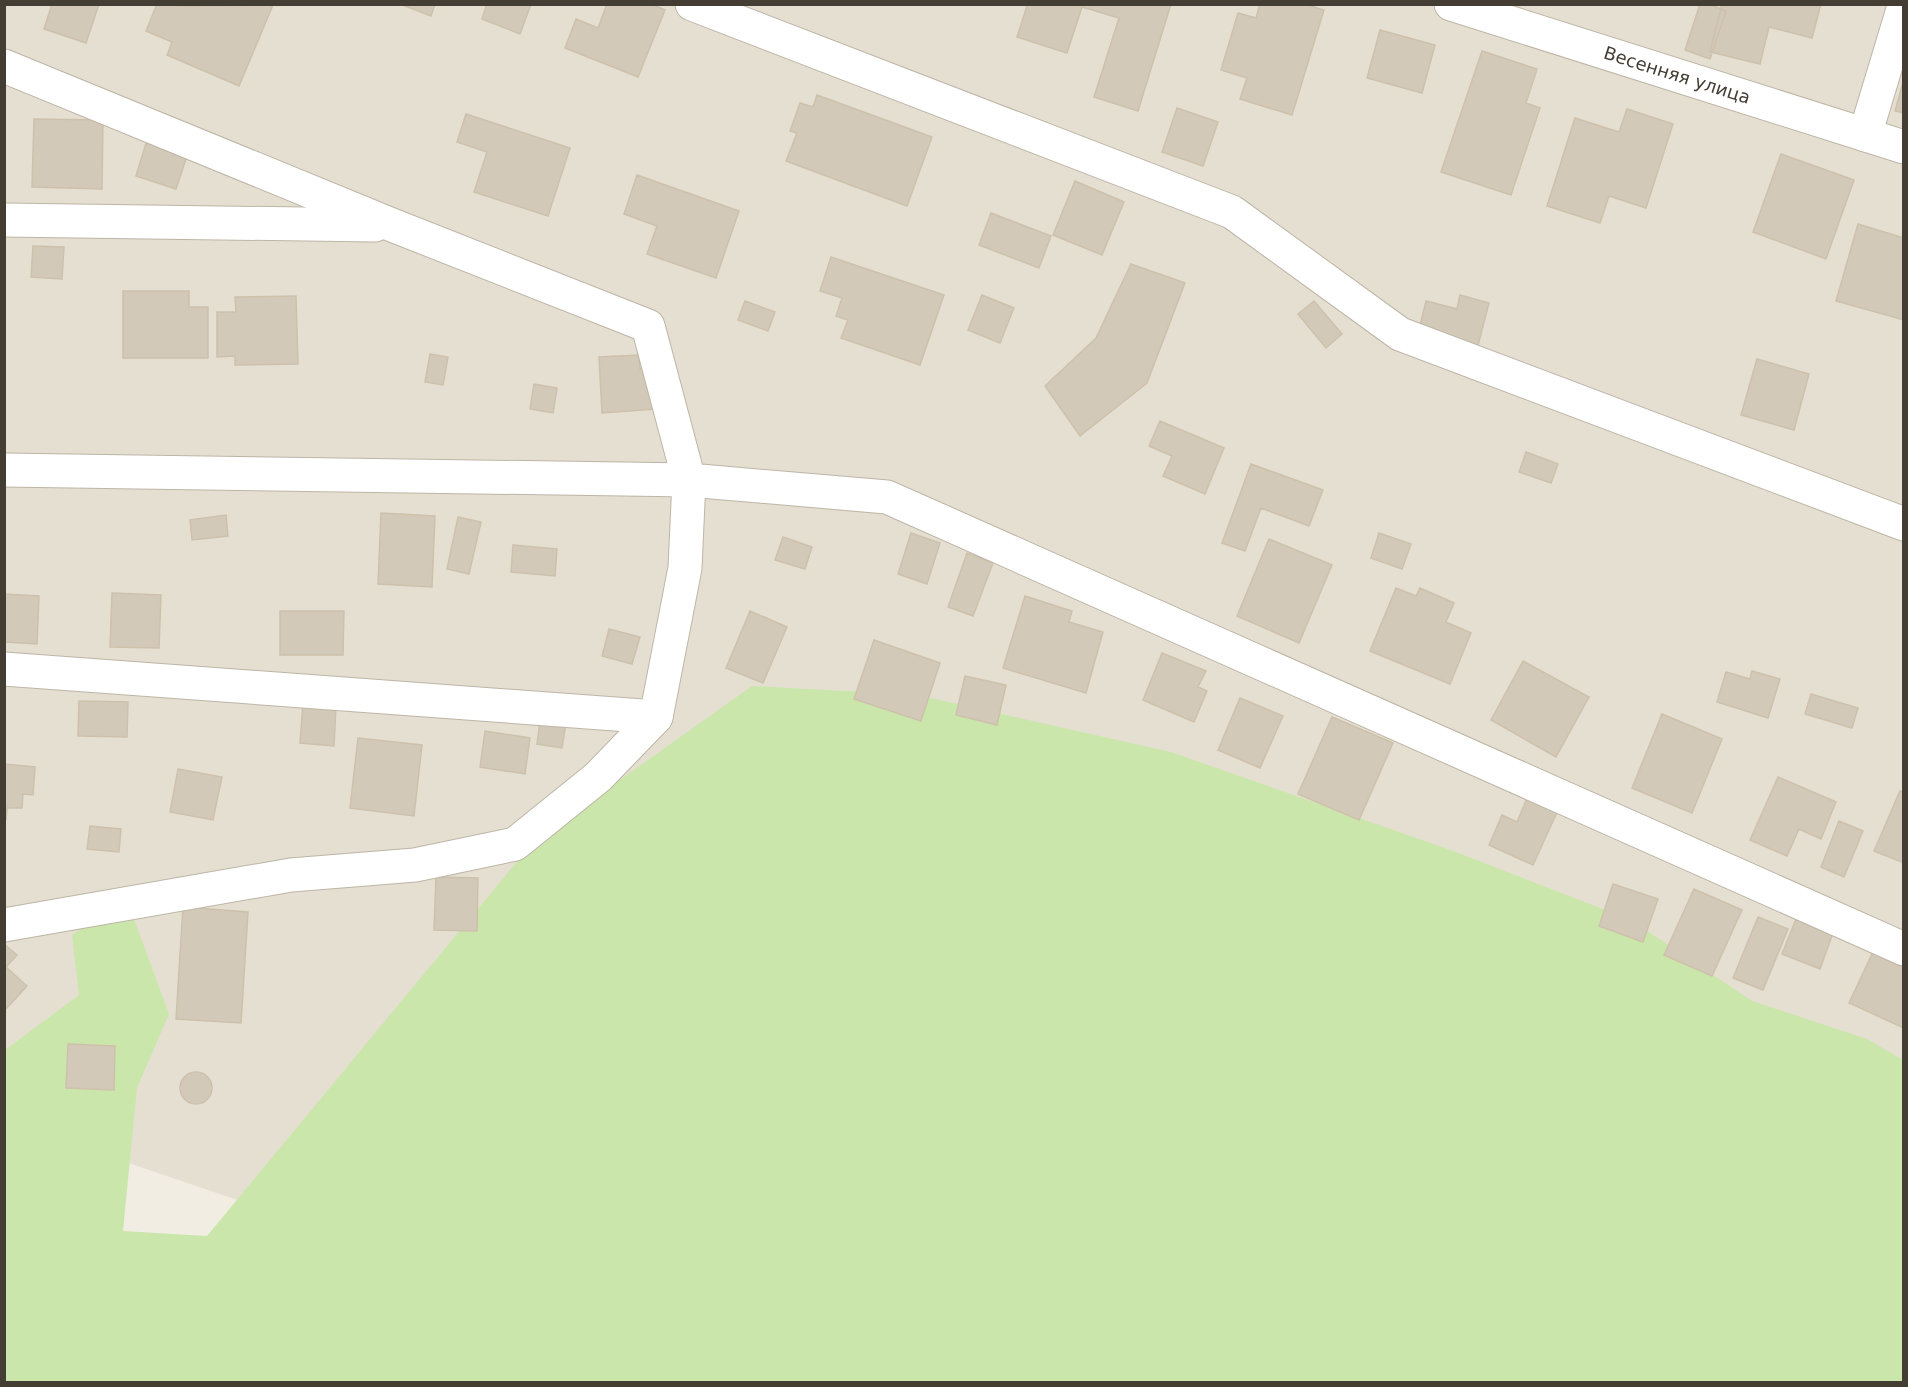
<svg xmlns="http://www.w3.org/2000/svg" width="1908" height="1387" viewBox="0 0 1908 1387" font-family="'DejaVu Sans',sans-serif">
<style>
.residential{fill:#e5dfd1}
.green{fill:#cae6ab}
.building{fill:#d3c9b8;stroke:#cec1ac;stroke-width:1.5}
.lines{fill:none;stroke-linecap:round;stroke-linejoin:round}
.minor-casing{stroke:#bdb5a6;stroke-width:35}
.minor{stroke:#fff;stroke-width:33}
.labels{text-anchor:middle;stroke-width:4.5;stroke-linejoin:round;paint-order:stroke}
.street-label{font-size:18px;fill:#433d33;stroke:#fff}
</style>
<rect width="100%" height="100%" fill="#f1ede3"/>
<!-- residential -->
<path class="residential" d="M5 5H1903V1116L249 1204 5 1121Z"/>
<!-- green -->
<path class="green" d="M752 686 917 695 1171 752 1456 852 1631 920 1752 1001 1867 1039 1903 1060V1382H5V1050L79 995 72 935 127 900 169 1014 137 1088 123 1231 207 1236 534 841Z"/>
<!-- building -->
<path class="building" d="M52 4H99L86 43 44 29Z
M157 4 183 6 273 5 239 86 167 55 172 42 146 31Z
M400 4H435L431 16Z
M487 4H531L520 34 482 19Z
M607 4H651L665 10 638 77 565 48 576 19 598 28Z
M1022 4H1171L1138 111 1094 97 1119 18 1082 7 1067 53 1017 37 1027 6Z
M1260 4H1304L1324 10 1292 115 1240 99 1247 78 1221 70 1238 13 1256 18Z
M1700 4H1709L1726 11 1710 59 1685 50Z
M1722 4H1821L1812 38 1769 27 1760 64 1710 52Z
M1380 30 1435 45 1422 93 1367 78Z
M1482 51 1537 69 1526 103 1540 108 1511 195 1441 172Z
M1904 79V113L1895 111Z
M817 95 932 137 907 206 786 161 797 133 790 131 800 103 813 107Z
M1177 108 1218 122 1203 166 1162 152Z
M1627 109 1673 124 1646 208 1609 196 1600 223 1547 206 1575 118 1619 132Z
M466 114 570 148 548 216 474 192 487 152 457 142Z
M34 119 103 120 102 189 32 187Z
M147 140 188 153 176 189 136 176Z
M1781 154 1854 180 1826 259 1753 232Z
M637 175 739 211 716 278 647 254 657 226 624 214Z
M1075 181 1124 202 1102 255 1053 235Z
M991 213 1051 236 1039 268 979 245Z
M1858 224 1904 238V320L1836 301Z
M33 246 64 247 62 279 31 277Z
M831 257 944 295 920 365 841 338 848 320 836 316 842 298 820 291Z
M1131 264 1185 283 1147 383 1080 436 1045 386 1096 338Z
M123 291H189V307H208V358H123Z
M982 295 1014 308 1000 343 968 330Z
M1460 295 1489 303 1475 357 1416 342 1426 301 1457 309Z
M296 296 298 364 235 365V356L217 357V312H236L235 297Z
M745 301 775 312 768 331 738 320Z
M1314 301 1342 334 1326 348 1298 314Z
M430 354 448 357 443 385 425 382Z
M639 355 640 369 654 367 656 409 602 413 599 357Z
M1757 359 1809 374 1794 430 1741 415Z
M534 384 557 388 553 413 530 409Z
M1160 421 1224 448 1205 494 1163 476 1172 456 1149 446Z
M1526 452 1558 464 1551 483 1519 472Z
M1251 464 1323 490 1309 526 1261 508 1245 551 1222 543Z
M381 513 435 516 432 587 378 584Z
M226 515 228 536 192 540 190 520Z
M458 517 481 522 469 574 447 569Z
M911 533 940 543 927 584 898 574Z
M1379 533 1411 544 1402 569 1371 558Z
M783 537 812 547 805 569 775 560Z
M1269 539 1332 565 1299 643 1237 616Z
M513 545 557 549 555 576 511 572Z
M967 553 993 563 973 616 948 607Z
M1396 588 1416 596 1420 588 1454 603 1446 622 1471 633 1450 684 1370 651Z
M112 593 161 595 159 648 110 647Z
M4 594 39 596 37 644 4 642Z
M1025 596 1072 611 1069 622 1103 632 1086 693 1003 668Z
M280 611H344L343 655H280Z
M750 611 787 627 763 683 726 668Z
M609 629 640 637 632 664 602 656Z
M874 640 940 663 921 721 854 699Z
M1162 653 1206 671 1198 687 1207 691 1194 722 1143 700Z
M1523 661 1589 697 1556 757 1491 720Z
M1752 671 1780 679 1768 718 1717 702 1726 672 1750 679Z
M965 676 1006 685 997 725 956 715Z
M1811 694 1858 708 1852 728 1805 714Z
M1240 698 1283 716 1260 768 1218 750Z
M79 701 128 702 127 737 78 736Z
M303 703 336 706 334 746 300 743Z
M541 713 567 716 562 748 537 744Z
M1662 714 1722 739 1692 813 1632 788Z
M1332 717 1393 743 1359 820 1298 794Z
M485 731 530 738 525 774 480 767Z
M358 738 422 745 414 816 350 808Z
M4 764 35 767 33 795 23 794 22 808H7L6 820Z
M178 769 222 777 213 820 170 812Z
M1778 777 1836 802 1821 839 1799 829 1787 856 1750 840Z
M1900 791 1904 792V863L1874 851Z
M1528 796 1558 810 1533 865 1489 845 1502 815 1517 822Z
M1839 821 1863 831 1844 877 1821 867Z
M90 826 121 829 119 852 87 849Z
M436 877 478 878 477 931 434 930Z
M1613 884 1658 899 1643 942 1599 926Z
M1694 889 1742 910 1712 976 1664 955Z
M183 907 248 912 241 1023 176 1019Z
M1758 917 1788 929 1763 990 1733 978Z
M1796 919 1833 933 1820 969 1782 954Z
M4 944 17 955 6 967 27 986 4 1011Z
M1873 952 1904 967V1028L1849 1003Z
M68 1044 115 1046 114 1090 66 1088Z
M180 1088a16 16 0 1 1 32 0a16 16 0 1 1-32 0Z"/>
<g class="lines">
<!-- minor casing -->
<g class="minor-casing">
<g id="minor">
<path d="M692 4 1232 212 1400 334 1904 524"/>
<path id="s1" d="M1451 4 1904 147"/>
<path d="M4 66 392 225 648 326 689 480 887 497 1904 949"/>
<path d="M1865 135 1904 6"/>
<path d="M4 220 375 225"/>
<path d="M4 470 689 480 685 568 656 717 598 777 515 844 415 865 291 875 4 925"/>
<path d="M4 669 656 717"/>
</g>
</g>
<!-- minor -->
<use href="#minor" class="minor"/>
</g>
<g class="labels">
<!-- street labels -->
<g class="street-label">
<text dy="6" stroke="none"><textPath href="#s1" startOffset="237">Весенняя улица</textPath></text>
</g>
</g>
<!-- border -->
<rect width="1908" height="1387" fill="none" stroke="#433d33" stroke-width="12"/>
</svg>
